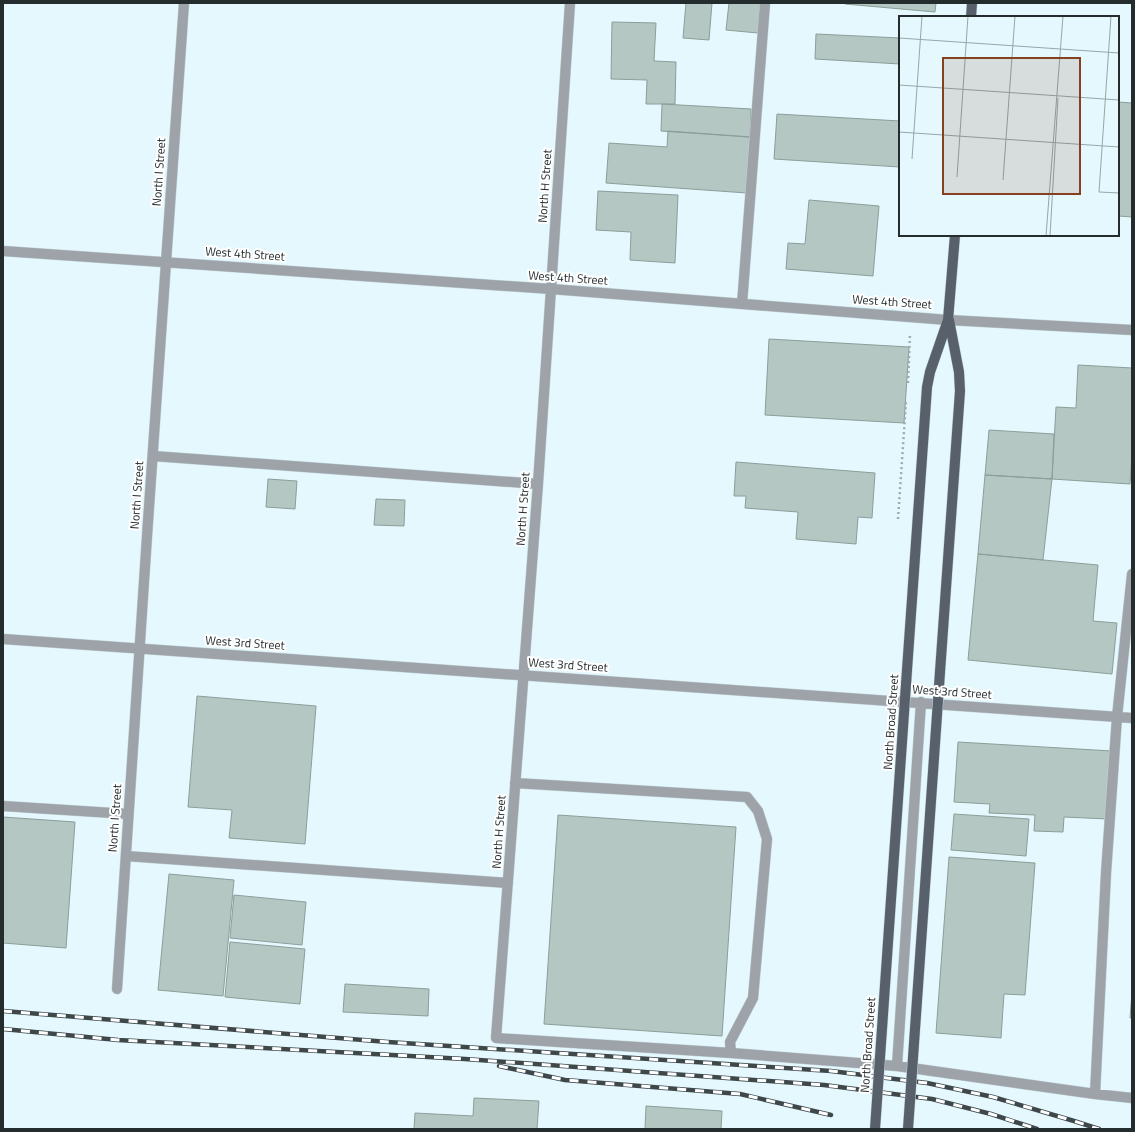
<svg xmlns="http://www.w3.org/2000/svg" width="1135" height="1132" viewBox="0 0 1135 1132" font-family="'Titillium Web',sans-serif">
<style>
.building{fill:#b4c7c3;stroke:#8b9e9a}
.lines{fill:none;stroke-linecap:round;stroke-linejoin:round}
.minor-casing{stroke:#c1d3d8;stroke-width:11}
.major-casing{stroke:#c1d3d8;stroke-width:11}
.path{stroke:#9cacb0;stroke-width:2.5;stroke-dasharray:2 3;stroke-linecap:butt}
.minor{stroke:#9ea3a9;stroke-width:10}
.major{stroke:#58616b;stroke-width:10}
.rail-casing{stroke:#3e484a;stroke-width:4.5}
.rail{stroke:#fff;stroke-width:3;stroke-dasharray:9;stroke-linecap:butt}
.major-bridge-casing{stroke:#c1d3d8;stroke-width:11;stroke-linecap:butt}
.major-bridge{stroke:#58616b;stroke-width:10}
.labels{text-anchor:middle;stroke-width:4;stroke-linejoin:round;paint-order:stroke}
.street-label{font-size:12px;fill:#242c2e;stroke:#fff}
.inset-road{fill:none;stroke:#97a6aa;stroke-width:1}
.view{fill:#87401f;fill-opacity:0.15;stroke:#87401f;stroke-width:2}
.inset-edge{fill:none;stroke:#242c2e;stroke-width:2}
</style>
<rect width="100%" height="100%" fill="#e4f8fd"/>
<!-- building -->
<path class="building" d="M686 3H712L709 40 683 38Z
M729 3H760L758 33 726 30Z
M845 3H936L935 12 845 4Z
M612 22 656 23 654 61 676 62 675 104H646L647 80 611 79Z
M816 34 900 38V64L815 59Z
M1118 102 1132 103V217L1118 216Z
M662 104 751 109 750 137 661 131Z
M777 114 900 121V167L774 159Z
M668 131 750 137 747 193 606 183 609 143 667 147Z
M598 191 678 195 675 263 630 260 631 232 596 230Z
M809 200 879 206 873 276 786 269 788 243 805 244Z
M769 339 909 347 904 423 765 415Z
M1078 365 1132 368V455L1130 484 1052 479 1056 407 1076 408Z
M989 430 1054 434 1052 479 985 475Z
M736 462 875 473 872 518 858 517 856 544 796 539 798 512 745 508 746 496H734Z
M985 475 1052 479 1043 560 978 554Z
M268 479 297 481 295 509 266 507Z
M376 499 405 500 404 526 374 525Z
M978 554 1098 565 1093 621 1117 623 1112 674 968 660Z
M197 696 316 706 305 844 229 838 232 810 188 807Z
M958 742 1112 751 1108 819 1064 817 1063 832 1034 831 1035 815 989 813 990 804 954 802Z
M954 814 1029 819 1026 856 951 850Z
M558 815 736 827 722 1036 544 1024Z
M3 817 75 822 66 948 3 943Z
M949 857 1035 863 1025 995 1004 994 1001 1038 936 1033Z
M169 874 234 880 223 996 158 990Z
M234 895 306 902 302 945 230 938Z
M230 942 305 949 300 1004 225 997Z
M345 984 429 989 428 1016 343 1012Z
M1132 992V1018H1130Z
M474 1098 539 1101 537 1129H414L415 1113 473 1116Z
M646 1106 722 1111 721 1129H645Z"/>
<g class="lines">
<!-- minor casing -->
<g class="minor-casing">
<path id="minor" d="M570 3 538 484 496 1038 731 1053 897 1066 1095 1094 1132 1098
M3 251 551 289 948 320 1132 330
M742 304 765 3
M153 456 538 484
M3 639 1132 718
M515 783 747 797 758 811 767 839 753 998 730 1042 731 1053
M3 806 128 814
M126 856 508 883
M117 989C138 660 161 332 184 3
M897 1066 921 702
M1095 1094 1106 873 1117 717 1132 574"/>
</g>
<!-- major casing -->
<g class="major-casing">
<path id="major" d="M971 17 972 3
M907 670 927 387 930 372 948 320 955 235
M940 672 960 391 959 372 949 320"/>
</g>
<!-- path -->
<path class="path" d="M908 383 910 334
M898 519 906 402"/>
<!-- minor -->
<use href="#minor" class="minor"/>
<!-- major -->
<use href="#major" class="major"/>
<!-- rail casing -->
<g class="rail-casing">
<path id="rail" d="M3 1011 388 1042 831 1071 927 1083 993 1097 1074 1121 1099 1129
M3 1029 118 1040 465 1059 824 1085 932 1099 991 1114 1037 1129
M499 1066 565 1080 740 1094 831 1115"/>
</g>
<!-- rail -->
<use href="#rail" class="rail"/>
<!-- major-bridge casing -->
<g class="major-bridge-casing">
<path id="major-bridge" d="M875 1129 907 670
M908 1129 940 672"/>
</g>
<!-- major-bridge -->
<use href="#major-bridge" class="major-bridge"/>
</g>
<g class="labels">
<!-- street labels -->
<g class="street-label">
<text transform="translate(159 172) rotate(-86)" y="4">North I Street</text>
<text transform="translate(545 186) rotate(-86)" y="4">North H Street</text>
<text transform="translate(245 254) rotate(4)" y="4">West 4th Street</text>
<text transform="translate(568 278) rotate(4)" y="4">West 4th Street</text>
<text transform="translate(892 302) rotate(4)" y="4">West 4th Street</text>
<text transform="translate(137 495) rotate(-86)" y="4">North I Street</text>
<text transform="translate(523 509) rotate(-86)" y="4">North H Street</text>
<text transform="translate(245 643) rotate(4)" y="4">West 3rd Street</text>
<text transform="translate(568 665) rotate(4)" y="4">West 3rd Street</text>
<text transform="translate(952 692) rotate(4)" y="4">West 3rd Street</text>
<text transform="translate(891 722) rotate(-86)" y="4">North Broad Street</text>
<text transform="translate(115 818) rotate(-86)" y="4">North I Street</text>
<text transform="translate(499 832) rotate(-86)" y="4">North H Street</text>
<text transform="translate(868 1045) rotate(-86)" y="4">North Broad Street</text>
</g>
</g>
<!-- overview -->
<g transform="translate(899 16)">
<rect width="220" height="220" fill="#e4f8fd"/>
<path class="inset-road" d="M212 0 200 176 220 177M0 22 220 37M0 69 220 84M0 116 220 131M13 143 23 0M58 161 69 0M104 164 116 0M147 220 164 0M151 220 159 82"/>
<path class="view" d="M44 42H181V178H44Z"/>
<rect width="220" height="220" class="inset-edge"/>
</g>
<!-- border -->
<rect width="1135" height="1132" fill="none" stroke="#242c2e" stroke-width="8"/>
</svg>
